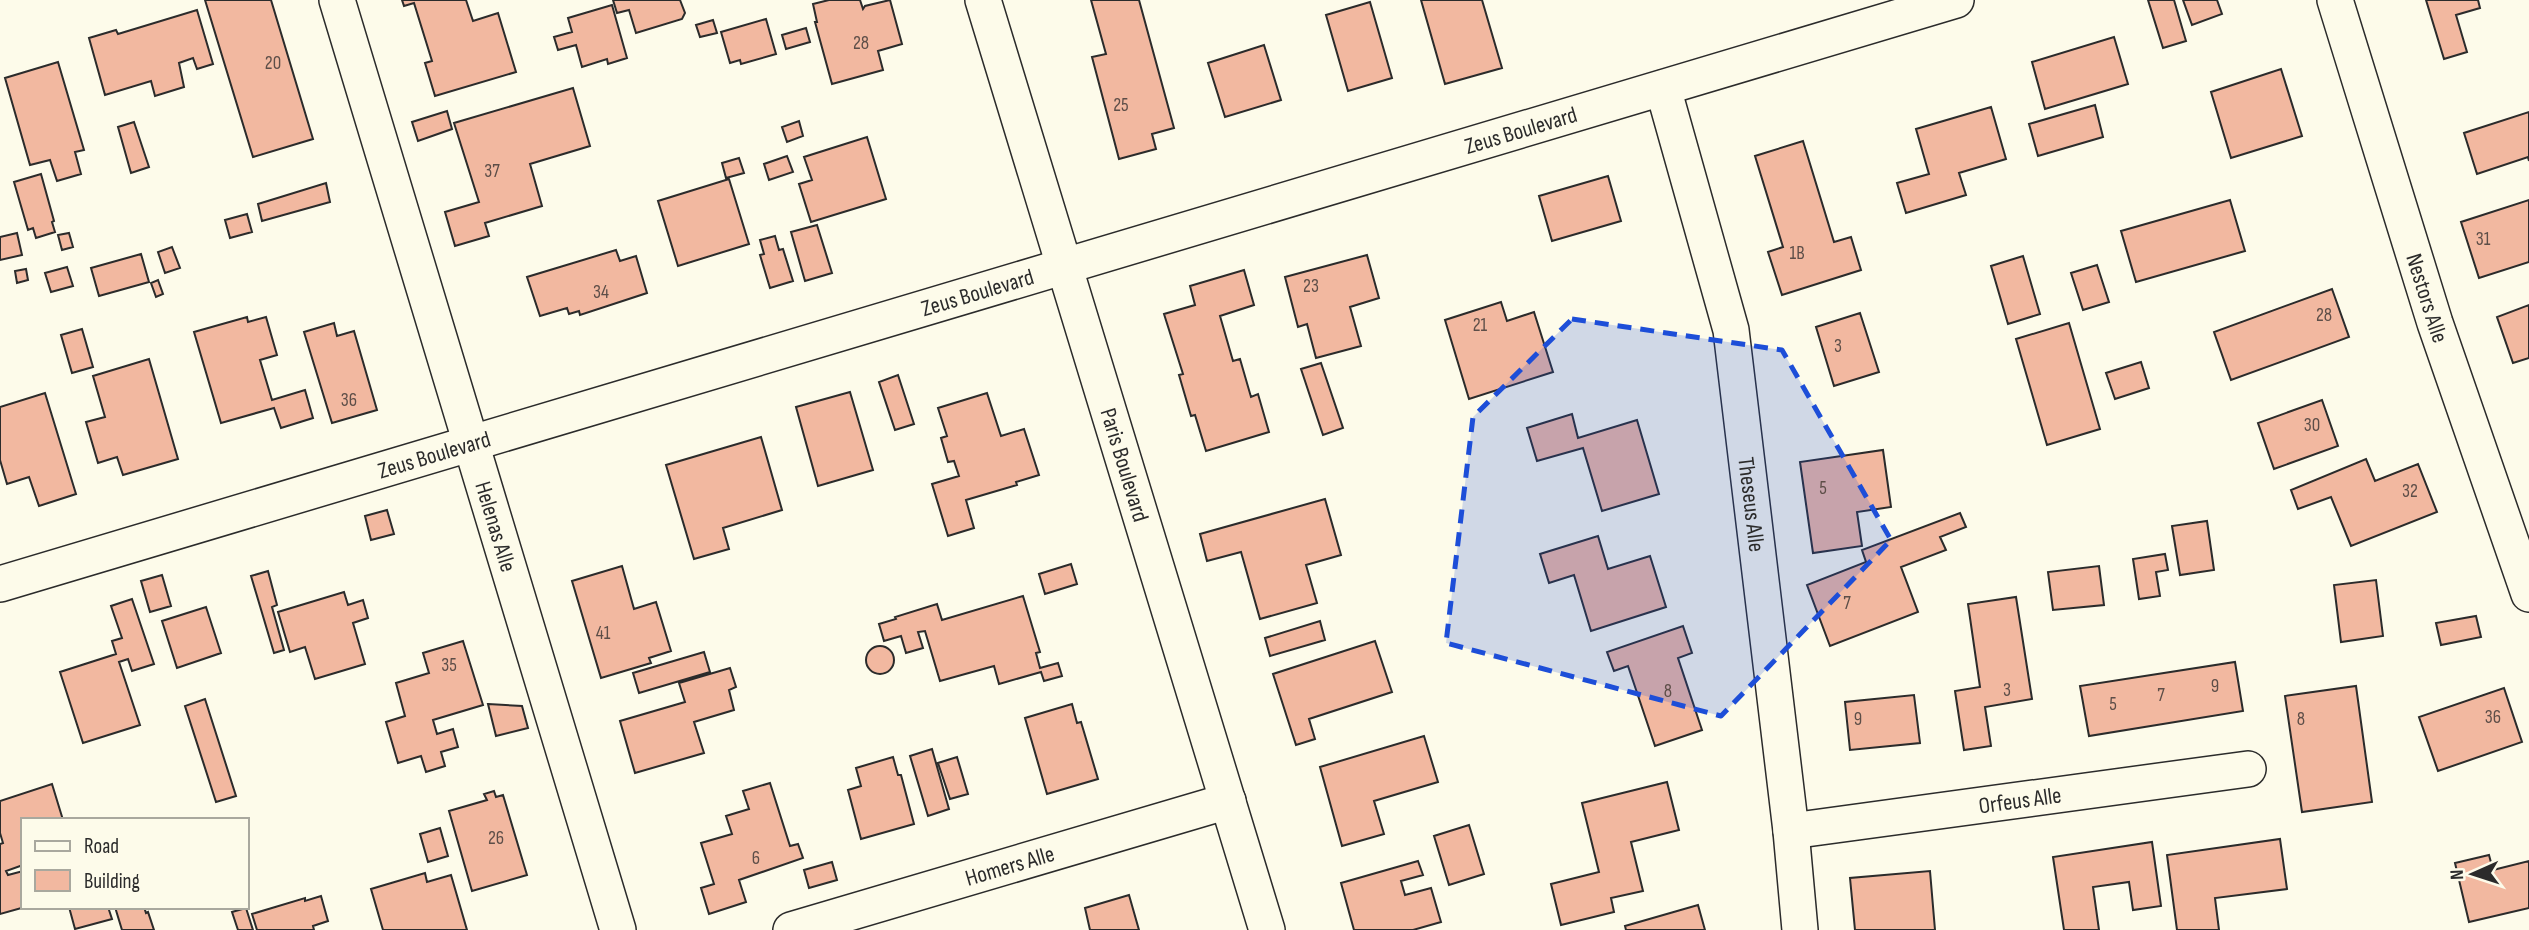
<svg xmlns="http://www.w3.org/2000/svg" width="2529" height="930" viewBox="0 0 2529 930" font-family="'Sofia Sans Condensed',sans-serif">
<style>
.building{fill:#f2b8a0;stroke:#2b2b2b;stroke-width:2}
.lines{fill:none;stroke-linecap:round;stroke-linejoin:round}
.minor-casing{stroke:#2b2b2b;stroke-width:38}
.minor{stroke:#fdfbea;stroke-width:35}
.marked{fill:#1d4ed8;fill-opacity:0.2;stroke:#1d4ed8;stroke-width:5;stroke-dasharray:14 9;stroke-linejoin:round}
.labels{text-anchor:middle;stroke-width:5;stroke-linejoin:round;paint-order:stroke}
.number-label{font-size:19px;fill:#5d4e48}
.street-label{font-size:23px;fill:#2b2b2b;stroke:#fdfbea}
</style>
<rect width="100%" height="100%" fill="#fdfbea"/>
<!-- building -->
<path class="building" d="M205 0H271L313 139 253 157Z
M402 0H466L473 21 498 13 516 72 435 96 425 63 432 61 414 3 404 6Z
M613 0H680L685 13 682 19 636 33 629 10 617 13Z
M829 0H860L863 9 865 6 890 0 902 44 878 51 883 70 832 84 815 22H817L813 4Z
M1091 0H1139L1174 128 1152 134 1156 149 1119 159 1092 57 1106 54Z
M1421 0H1482L1502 68 1445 84Z
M2148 0H2174L2186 41 2163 48Z
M2183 0H2217L2222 14 2192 25Z
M2426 0H2478L2480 8 2456 15 2467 52 2444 59Z
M1370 2 1392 78 1348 91 1326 15Z
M612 5 627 58 608 64 607 59 582 67 576 45 558 50 554 37 572 32 568 18Z
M197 10 213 64 197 69 193 58 179 63 184 87 155 96 151 81 105 95 89 38 116 30 118 34Z
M766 19 776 54 741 64 740 60 730 63 721 32Z
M713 20 717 33 700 37 696 25Z
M806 28 810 42 786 49 782 35Z
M2114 37 2128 84 2045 109 2032 62Z
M1264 45 1281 100 1225 117 1208 63Z
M58 62 84 150 75 152 81 174 57 181 50 160 30 165 5 78Z
M2281 69 2302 136 2231 158 2211 92Z
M573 88 590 146 530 164 542 206 485 223 489 236 455 246 445 212 479 202 454 123Z
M2095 105 2103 137 2038 156 2029 124Z
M1991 107 2006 159 1959 173 1966 195 1906 213 1897 183 1929 174 1916 129Z
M447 111 452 129 418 141 412 122Z
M2529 112V161L2528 157 2477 174 2464 133Z
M799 121 803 136 787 142 782 127Z
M134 122 149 167 131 173 118 127Z
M867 137 886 199 811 222 799 184 812 180 804 157Z
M1803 141 1834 242 1851 237 1861 270 1782 295 1768 252 1783 247 1755 156Z
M787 156 793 172 769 180 764 164Z
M739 158 744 173 726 178 722 163Z
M41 174 54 221 52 222 55 232 36 238 33 228 28 230 14 182Z
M1608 176 1621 221 1552 241 1539 196Z
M729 179 749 244 678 266 658 201Z
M326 183 330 202 262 221 258 204Z
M2230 200 2245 251 2136 282 2121 231Z
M2529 200V262L2479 278 2461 222Z
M247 214 252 232 230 238 225 220Z
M817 225 832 273 805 281 791 232Z
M17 233 22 255 0 260V237Z
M69 233 73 247 62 250 58 235Z
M775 236 779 250 783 249 793 281 770 288 760 255 764 254 760 240Z
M172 247 180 268 165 273 158 252Z
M616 250 620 261 636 256 647 293 580 315 579 311 569 314 567 308 540 316 527 277Z
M141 254 149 282 99 296 91 268Z
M1367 255 1379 298 1350 307 1361 346 1316 358 1307 324 1298 327 1285 277Z
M2023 256 2040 314 2008 324 1991 266Z
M2097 265 2109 302 2083 310 2071 273Z
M67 267 73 286 51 292 45 273Z
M26 269 28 280 17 283 15 271Z
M1244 270 1254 305 1220 316 1233 361 1240 359 1251 397 1258 394 1269 432 1206 451 1195 415 1191 416 1179 375 1183 374 1164 314 1195 305 1190 286Z
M158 280 163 294 156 297 151 283Z
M2332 289 2349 337 2231 380 2214 332Z
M1501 302 1507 321 1534 312 1553 372 1469 399 1445 320Z
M2529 305V358L2513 363 2497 317Z
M1860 313 1879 372 1834 386 1816 327Z
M247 317 248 322 266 317 277 355 260 360 272 400 305 390 313 418 281 428 274 408 221 423 194 332Z
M334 323 337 336 354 331 377 410 332 423 304 332Z
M2069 323 2100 429 2047 445 2016 339Z
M82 329 93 367 72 373 61 335Z
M149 359 178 459 123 475 117 457 98 463 86 422 105 417 93 376Z
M2141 362 2149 388 2115 399 2106 373Z
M1321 363 1343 428 1323 435 1301 369Z
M898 375 914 424 895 430 879 382Z
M850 392 873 470 818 486 796 407Z
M45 393 76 494 39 506 29 477 7 484 0 460V407Z
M987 393 1001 436 1024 429 1039 475 1016 482 1017 485 966 500 974 528 948 536 932 484 959 476 954 461 948 462 941 438 947 436 938 408Z
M2322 400 2338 446 2274 469 2258 423Z
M1572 414 1578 438 1637 420 1659 494 1602 511 1583 448 1537 461 1527 428Z
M761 437 782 510 723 528 729 549 694 559 666 465Z
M1883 450 1891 507 1857 512 1862 546 1813 553 1800 462Z
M2366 459 2375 481 2418 464 2437 512 2351 546 2331 497 2298 509 2291 490Z
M1325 499 1341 555 1306 565 1317 603 1260 619 1241 552 1207 561 1200 534Z
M387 510 394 534 371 540 365 516Z
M1960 513 1966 527 1940 537 1946 550 1901 567 1918 612 1830 646 1807 585 1866 562 1862 550Z
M2207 521 2214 570 2180 575 2172 526Z
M1598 536 1608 569 1650 556 1666 607 1591 631 1574 575 1549 583 1540 554Z
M2165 554 2168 570 2156 572 2160 596 2139 599 2133 559Z
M1071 564 1077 584 1045 594 1039 574Z
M622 566 634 609 656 602 671 651 649 658 651 663 601 678 572 581Z
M2099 566 2104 605 2053 610 2048 572Z
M268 571 277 605 272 607 284 650 274 653 251 576Z
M162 575 171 606 150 612 141 581Z
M2376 580 2383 636 2341 642 2334 585Z
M344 592 348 605 363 600 368 618 353 623 365 664 315 679 305 647 290 652 278 612Z
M1023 596 1040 652 1036 653 1040 668 1058 663 1062 676 1044 681 1041 672 999 684 994 666 940 681 925 631 918 632 923 648 906 653 901 636 884 641 879 624 896 619 895 617 937 604 942 620Z
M2016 597 2032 699 1985 707 1991 746 1964 750 1955 691 1980 687 1968 604Z
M132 599 154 664 132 671 128 659 119 662 140 725 83 743 60 672 116 654 112 641 122 638 111 606Z
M206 607 221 653 177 668 162 621Z
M2476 616 2481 637 2441 645 2436 623Z
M1320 621 1325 640 1270 656 1265 638Z
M1683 626 1692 653 1678 658 1702 730 1655 746 1628 666 1614 671 1607 652Z
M463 641 483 705 433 720 437 734 453 729 458 747 441 752 445 766 426 772 421 756 398 763 386 722 405 716 396 683 429 673 423 653Z
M1375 641 1392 692 1309 719 1315 739 1296 745 1273 674Z
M866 660a14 14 0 1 1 28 0a14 14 0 1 1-28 0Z
M704 652 710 672 639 693 633 673Z
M2235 662 2243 711 2089 736 2080 686Z
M730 668 736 687 729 690 734 710 694 722 704 753 635 773 620 721 685 702 679 683Z
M2356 686 2372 802 2302 812 2285 696Z
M2504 688 2522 742 2438 771 2419 717Z
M1914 695 1920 743 1850 750 1845 702Z
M205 699 236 796 216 802 185 706Z
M488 704 522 706 528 728 496 736Z
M1072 704 1077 723 1081 722 1098 779 1047 794 1025 718Z
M1424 736 1438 782 1374 801 1384 834 1342 846 1320 767Z
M932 749 949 809 928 816 910 756Z
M893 757 898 775H901L914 824 861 839 848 790 861 786 856 768Z
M957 757 968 794 950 799 938 763Z
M1667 782 1679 830 1631 842 1643 891 1611 898 1614 912 1561 925 1551 884 1599 872 1582 803Z
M770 783 790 846 798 844 803 858 739 880 746 902 709 914 701 888 714 884 701 843 732 834 726 816 749 809 743 791Z
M52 784 63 820H23V865L6 871 8 875 23 871V907H25L0 914V844L3 843 0 833V801Z
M494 791 496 797 503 795 527 875 472 891 449 811 487 800 484 794Z
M1469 825 1484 874 1449 885 1434 836Z
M440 828 448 856 428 862 420 834Z
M2280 839 2287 889 2215 898 2219 930H2177L2167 855Z
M2152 842 2161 906 2133 910 2129 882 2093 887 2099 930H2064L2053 857Z
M2489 855 2493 870 2529 861V908L2469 922 2455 863Z
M1418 861 1423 875 1401 881 1405 895 1431 888 1441 922 1413 930H1354L1341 883Z
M832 862 837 880 809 888 804 870Z
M1930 871 1935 930H1855L1850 878Z
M425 873 427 882 451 875 467 930H383L371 889Z
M1129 895 1139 930H1090L1085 908Z
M321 896 328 921 313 926 314 930H257L252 914 305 898V901Z
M1698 905 1705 930H1626L1625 926Z
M69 907H108L112 919 75 929Z
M115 907H144L146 913 148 912 154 930H122Z
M246 908 253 930H238L232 912Z"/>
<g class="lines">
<!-- minor casing -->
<g class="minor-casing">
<g id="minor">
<path id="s1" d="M337 0 618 930"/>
<path id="s2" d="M983 0 1267 930"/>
<path id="s3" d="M2335 0 2435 323 2529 594"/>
<path id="s4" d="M1663 88 1731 330 1791 831 1800 930"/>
<path id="s5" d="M0 584 1956 0"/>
<path id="s6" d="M1791 831 2248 769"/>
<path id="s7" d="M791 930 1228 801"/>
</g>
</g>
<!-- minor -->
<use href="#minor" class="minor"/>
</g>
<!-- marked area -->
<path class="marked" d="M1572 319 1782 350 1891 540 1721 716 1446 643 1473 417Z"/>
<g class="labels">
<!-- number labels -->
<g class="number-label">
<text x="861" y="49">28</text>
<text x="273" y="69">20</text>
<text x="1121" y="111">25</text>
<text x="492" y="177">37</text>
<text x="2483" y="245">31</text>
<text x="1797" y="259">1B</text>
<text x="1311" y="292">23</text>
<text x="601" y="298">34</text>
<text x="2324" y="321">28</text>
<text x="1480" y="331">21</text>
<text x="1838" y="352">3</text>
<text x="349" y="406">36</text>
<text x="2312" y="431">30</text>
<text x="1823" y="494">5</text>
<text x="2410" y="497">32</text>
<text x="1847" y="609">7</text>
<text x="603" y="639">41</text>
<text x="449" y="671">35</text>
<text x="2215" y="692">9</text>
<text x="2007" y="696">3</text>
<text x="1668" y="697">8</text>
<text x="2161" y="701">7</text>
<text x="2113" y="710">5</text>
<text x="2493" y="723">36</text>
<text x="1858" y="725">9</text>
<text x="2301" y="725">8</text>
<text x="496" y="844">26</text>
<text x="756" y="864">6</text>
</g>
<!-- street labels -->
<g class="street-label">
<text dy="8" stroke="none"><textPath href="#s5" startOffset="1587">Zeus Boulevard</textPath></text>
<text dy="8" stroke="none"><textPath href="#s5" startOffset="1020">Zeus Boulevard</textPath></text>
<text dy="8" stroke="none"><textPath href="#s3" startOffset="312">Nestors Alle</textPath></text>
<text dy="8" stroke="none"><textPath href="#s5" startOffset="453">Zeus Boulevard</textPath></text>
<text dy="8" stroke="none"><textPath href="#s2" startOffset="486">Paris Boulevard</textPath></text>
<text dy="8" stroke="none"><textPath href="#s4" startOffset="427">Theseus Alle</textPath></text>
<text dy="8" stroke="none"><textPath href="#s1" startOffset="550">Helenas Alle</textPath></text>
<text dy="8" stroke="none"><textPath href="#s6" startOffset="231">Orfeus Alle</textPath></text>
<text dy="8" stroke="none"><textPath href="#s7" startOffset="228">Homers Alle</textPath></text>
</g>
</g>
<!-- legend -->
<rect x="21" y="818" width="228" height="91" fill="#fdfbea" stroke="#a9a89e" stroke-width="2"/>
<rect x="35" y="841" width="35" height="10" fill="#fdfbea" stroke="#a9a89e" stroke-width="2"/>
<text x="84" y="853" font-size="21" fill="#2b2b2b">Road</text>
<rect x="35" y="870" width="35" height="21" fill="#f2b8a0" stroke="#a9a89e" stroke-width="2"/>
<text x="84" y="888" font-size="21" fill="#2b2b2b">Building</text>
<!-- north arrow -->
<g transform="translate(2473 874) rotate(267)" stroke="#fdfbea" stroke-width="5" paint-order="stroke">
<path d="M0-5L12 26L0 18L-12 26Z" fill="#2b2b2b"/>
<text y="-10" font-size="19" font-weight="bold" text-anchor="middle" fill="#2b2b2b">N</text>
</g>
</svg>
